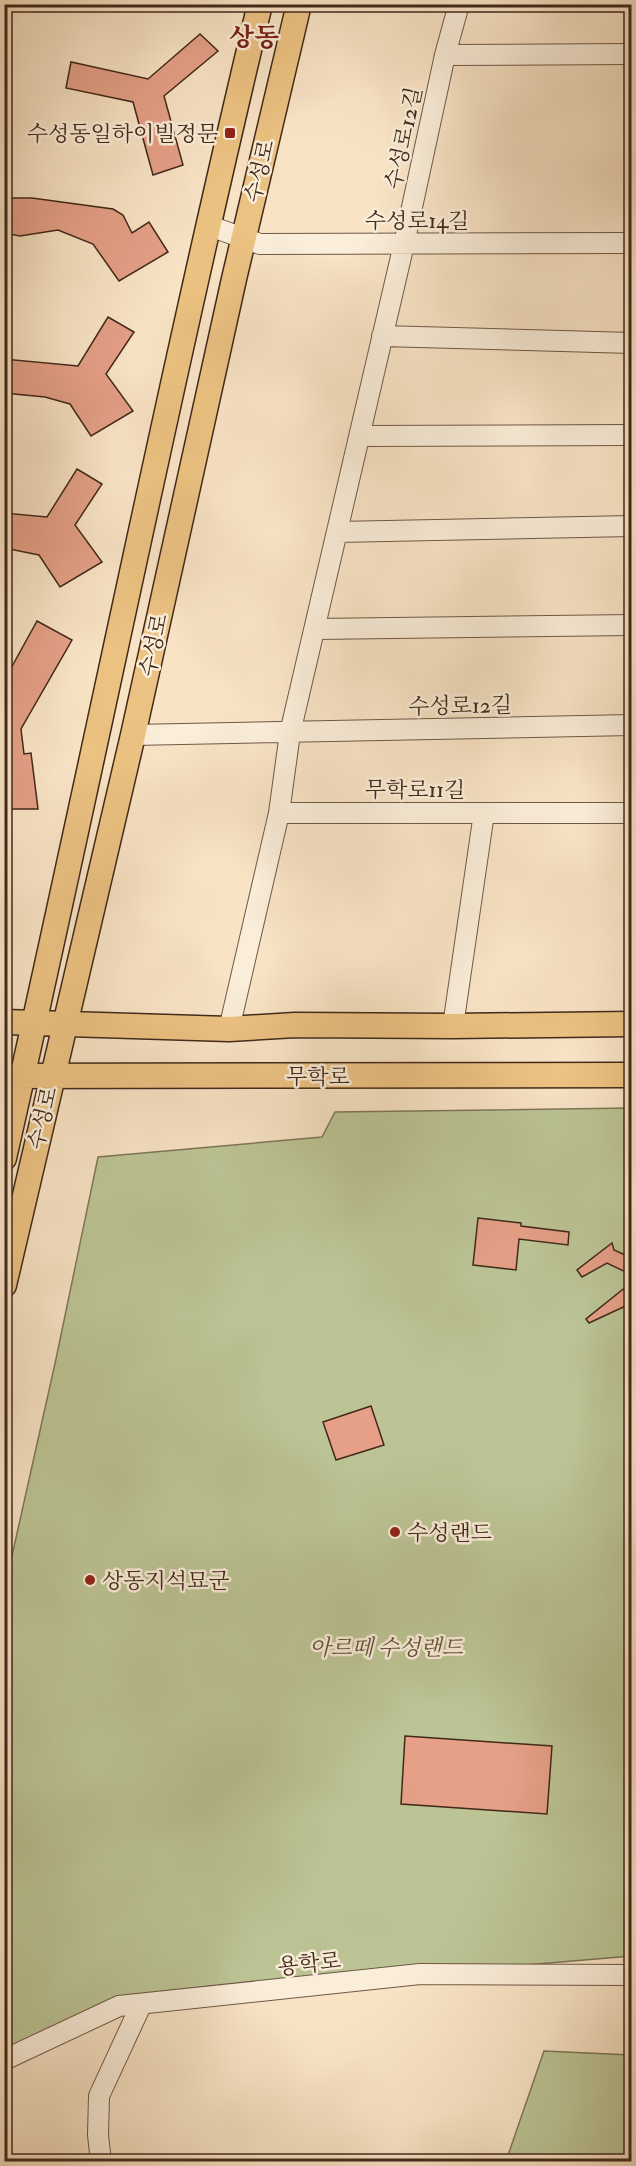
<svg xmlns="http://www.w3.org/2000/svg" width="636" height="2166" viewBox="0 0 636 2166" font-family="'IM FELL Double Pica','Noto Serif KR',serif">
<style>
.green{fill:#bcc495;stroke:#7e7658;stroke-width:1.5}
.building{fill:#e5a087;stroke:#41291a;stroke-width:1.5}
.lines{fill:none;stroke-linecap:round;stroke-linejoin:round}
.minor-casing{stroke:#6f5845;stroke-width:22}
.major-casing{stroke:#41291a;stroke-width:27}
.minor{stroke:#faedd9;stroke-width:20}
.major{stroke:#ecc282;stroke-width:24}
.poi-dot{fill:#8f2418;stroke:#faedd9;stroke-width:2}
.labels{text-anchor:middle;stroke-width:5;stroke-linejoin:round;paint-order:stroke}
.poi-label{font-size:22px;fill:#41291a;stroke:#faedd9;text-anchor:start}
.street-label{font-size:22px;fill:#41291a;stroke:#faedd9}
.park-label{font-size:22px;font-style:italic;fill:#605039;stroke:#faedd9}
.quarter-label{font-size:26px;font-weight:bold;fill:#7a1f14;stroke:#faedd9}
</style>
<rect width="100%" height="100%" fill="#f8e3c5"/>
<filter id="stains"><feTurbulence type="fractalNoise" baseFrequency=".00333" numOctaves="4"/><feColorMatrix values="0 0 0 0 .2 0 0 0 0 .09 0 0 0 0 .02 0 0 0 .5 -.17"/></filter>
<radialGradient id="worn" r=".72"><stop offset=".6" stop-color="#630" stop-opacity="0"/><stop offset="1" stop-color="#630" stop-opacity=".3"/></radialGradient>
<!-- green -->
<path class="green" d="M631 1108V1956L420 1974 147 2004 5 2060 4 1808 7 1777H4L5 1587 56 1359 98 1157 322 1137 335 1112Z
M544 2051 631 2055V2161H506Z"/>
<!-- building -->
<path class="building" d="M200 34 218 51 164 96 183 165 153 175 133 102 66 88 71 62 148 79Z
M4 198H32L113 209 123 215 132 233 149 222 168 252 119 281 93 244 58 230 20 236 4 233Z
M108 317 134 332 106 374 133 411 91 436 70 404 45 397 4 393V359L78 366Z
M77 469 102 484 75 525 102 562 60 587 39 555 4 548V513L47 517Z
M37 621 72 640 21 729 24 754 31 753 38 809H8L4 779V681Z
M478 1218 521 1223V1226L569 1232 568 1245 519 1239 516 1270 473 1265Z
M612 1243 614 1250 632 1258V1275L607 1263 582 1277 577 1270Z
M632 1282V1303L589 1323 586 1319Z
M371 1406 384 1445 336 1460 323 1422Z
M405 1736 552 1746 547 1814 401 1804Z"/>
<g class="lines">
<!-- minor casing -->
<g class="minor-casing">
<path id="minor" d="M445 55 632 54
M207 225 260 244 632 243
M382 336 632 343
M360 436 632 435
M337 532 632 526
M315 629 632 625
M133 735 632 725
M279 813H632
M453 1026 484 813
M229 1029 279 813 290 733 404 244 445 55 459 4
M4 2060 119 2006 420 1974 632 1975
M101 2162 98 2135 99 2096 141 2005"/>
</g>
<!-- major casing -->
<g class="major-casing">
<path id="major" d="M4 1022 229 1029 295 1025 453 1026 632 1024
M4 1076 632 1075
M4 1158C91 774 168 388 260 4
M4 1285 133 735 234 279 299 4"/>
</g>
<!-- minor -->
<use href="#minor" class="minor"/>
<!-- major -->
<use href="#major" class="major"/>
</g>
<!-- markers -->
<g class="poi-dot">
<rect x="224" y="127" width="12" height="12" rx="3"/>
<circle cx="395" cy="1532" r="6"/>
<circle cx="90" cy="1580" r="6"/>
</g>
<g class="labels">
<!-- poi labels -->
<g class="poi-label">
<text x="218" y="141" text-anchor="end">수성동일하이빌정문</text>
<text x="407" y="1540">수성랜드</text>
<text x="102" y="1588">상동지석묘군</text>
</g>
<!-- street labels -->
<g class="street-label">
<text transform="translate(403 138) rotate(-78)" y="8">수성로12길</text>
<text transform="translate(259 171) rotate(-77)" y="8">수성로</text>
<text x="417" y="228">수성로14길</text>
<text transform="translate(153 645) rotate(-78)" y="8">수성로</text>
<text transform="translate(460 705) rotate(-1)" y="8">수성로12길</text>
<text x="415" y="797">무학로11길</text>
<text x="318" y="1084">무학로</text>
<text transform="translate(42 1118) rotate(-77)" y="8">수성로</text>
<text transform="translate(309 1963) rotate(-6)" y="8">용학로</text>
</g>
<!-- park labels -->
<g class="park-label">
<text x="386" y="1655">아르떼 수성랜드</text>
</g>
<!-- quarter labels -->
<g class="quarter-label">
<text x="254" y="46">상동</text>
</g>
</g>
<!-- margin -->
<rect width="636" height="2166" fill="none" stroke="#f8e3c5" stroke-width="24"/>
<rect x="6" y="6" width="624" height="2154" fill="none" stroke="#41291a" stroke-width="3"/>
<rect x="12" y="12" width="612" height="2142" fill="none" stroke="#41291a" stroke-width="1.5"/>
<rect width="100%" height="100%" filter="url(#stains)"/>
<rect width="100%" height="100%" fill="url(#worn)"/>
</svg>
